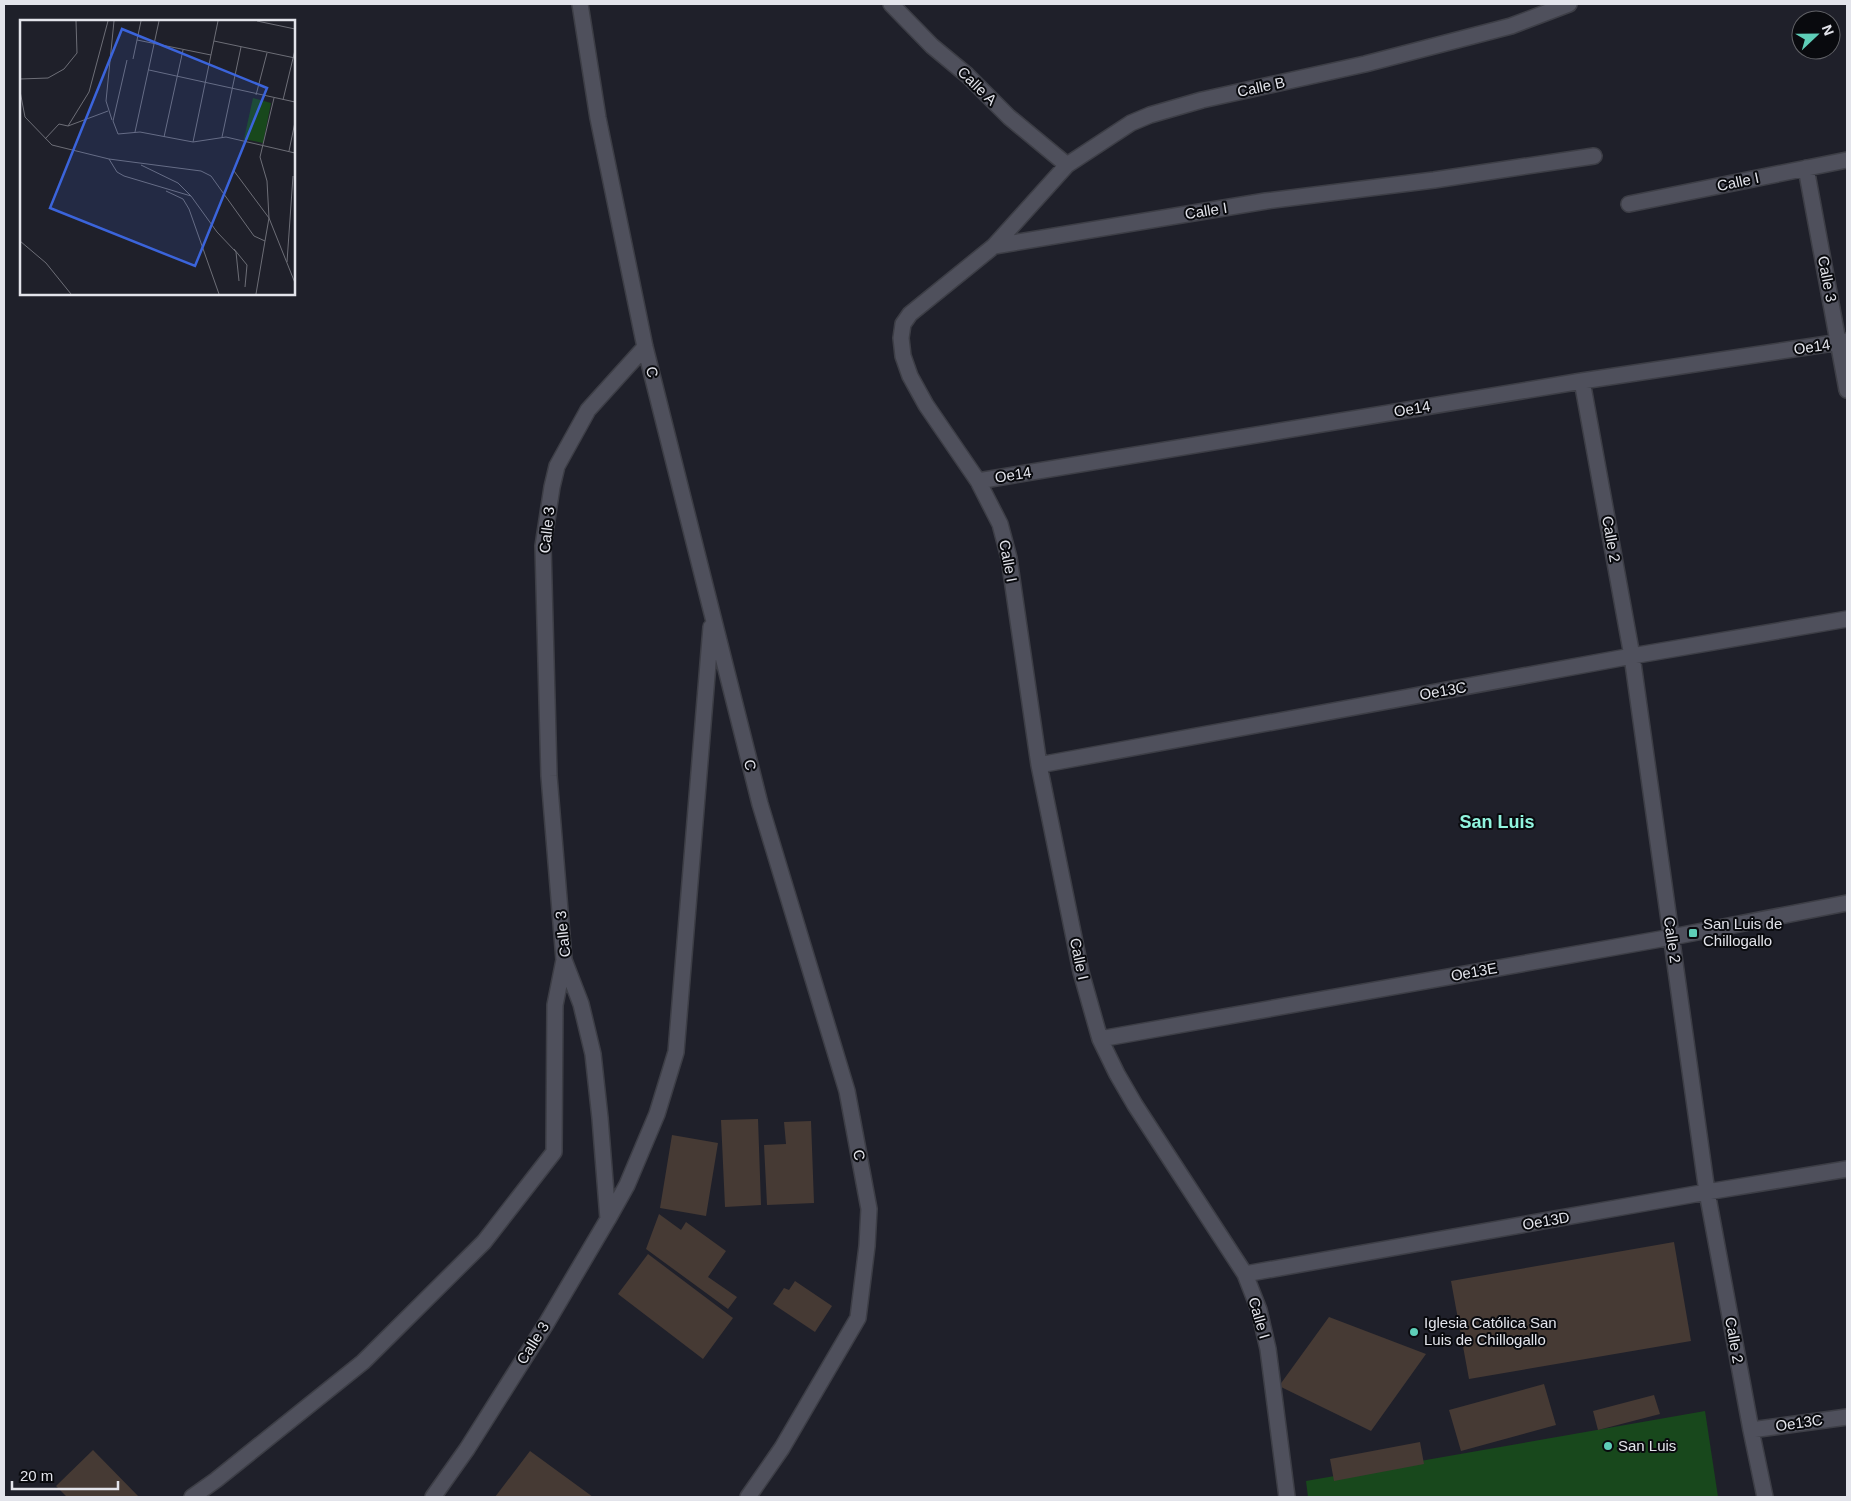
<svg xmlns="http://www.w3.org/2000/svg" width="1851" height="1501" viewBox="0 0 1851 1501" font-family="Arial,sans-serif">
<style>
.green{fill:#18481c}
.building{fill:#463a34}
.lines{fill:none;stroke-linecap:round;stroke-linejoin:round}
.minor-casing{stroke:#3d3e46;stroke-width:18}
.minor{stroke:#4f505c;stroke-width:15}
.poi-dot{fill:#5eceb8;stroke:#090a0e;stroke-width:2}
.labels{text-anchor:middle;stroke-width:4;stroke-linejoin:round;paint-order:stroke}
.street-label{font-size:15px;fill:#e3e4eb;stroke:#090a0e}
.poi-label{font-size:15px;fill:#e3e4eb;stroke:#090a0e;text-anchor:start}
.quarter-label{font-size:18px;font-weight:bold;fill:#91f5df;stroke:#090a0e}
.inset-road{fill:none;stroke:#6d6e77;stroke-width:1}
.view{fill:#3b64db;fill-opacity:0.15;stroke:#3b64db;stroke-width:2.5}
.inset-edge{fill:none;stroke:#e3e4eb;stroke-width:2.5}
</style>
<rect width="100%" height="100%" fill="#1f202a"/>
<!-- green -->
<path class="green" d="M1705 1411 1718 1497H1308L1306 1481Z"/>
<!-- building -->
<path class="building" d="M758 1119 761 1205 725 1207 721 1120Z
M811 1121 814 1203 767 1205 764 1145 786 1144 784 1122Z
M672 1135 718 1143 706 1216 660 1208Z
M659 1214 681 1230 686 1222 726 1251 708 1277 737 1297 728 1309 646 1249Z
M1674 1242 1691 1341 1469 1379 1451 1281Z
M648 1254 733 1318 703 1359 618 1294Z
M795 1281 832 1306 815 1332 773 1304 784 1288 789 1290Z
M1329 1317 1426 1354 1371 1431 1279 1386Z
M1544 1384 1556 1425 1461 1451 1449 1410Z
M1654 1395 1660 1414 1598 1430 1593 1411Z
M1420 1442 1424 1464 1334 1481 1330 1459Z
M93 1450 139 1497H67L56 1486Z
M530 1451 593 1497H495Z"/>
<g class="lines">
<!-- minor casing -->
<g class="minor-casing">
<path id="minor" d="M580 4 598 118 645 347 760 804 847 1091 869 1209 867 1246 858 1318 782 1448 748 1497
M891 4 932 46 967 75 1009 117 1067 165
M1806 168 1847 390
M1629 204 1847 160
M994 246 1067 165 1131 123 1150 115 1202 100 1365 64 1511 26 1569 4
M1582 381 1632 656 1707 1192 1751 1430 1765 1497
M978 481 1582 381 1847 341
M1039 765 1632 656 1847 619
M1100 1039 1672 937 1847 903
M608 1219 627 1185 657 1114 676 1052 711 627
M1245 1274 1707 1192 1847 1169
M1751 1430 1847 1417
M192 1497 216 1480 363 1362 484 1242 554 1152 555 1005 564 960
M433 1497 467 1449 546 1324 608 1219 600 1118 593 1054 581 1004 564 960 549 776 543 546 552 487 557 466 588 410 645 347
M1287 1497 1268 1349 1259 1310 1245 1274 1135 1105 1117 1074 1100 1039 1081 972 1039 765 1009 558 1000 524 978 481 926 405 910 376 903 356 901 338 903 324 910 314 994 246 1266 201 1434 180 1594 156"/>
</g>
<!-- minor -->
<use href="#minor" class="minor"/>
</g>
<!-- markers -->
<g class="poi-dot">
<rect x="1688" y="928" width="10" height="10" rx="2.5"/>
<circle cx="1414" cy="1332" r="5"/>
<circle cx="1608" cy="1446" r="5"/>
</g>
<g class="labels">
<!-- street labels -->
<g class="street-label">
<text transform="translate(977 86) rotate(44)" y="5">Calle A</text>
<text transform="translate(1261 87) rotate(-12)" y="5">Calle B</text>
<text transform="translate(1738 182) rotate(-12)" y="5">Calle I</text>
<text transform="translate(1206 211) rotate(-9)" y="5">Calle I</text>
<text transform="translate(1827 279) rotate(79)" y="5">Calle 3</text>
<text transform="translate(1812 347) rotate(-8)" y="5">Oe14</text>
<text transform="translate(652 372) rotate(76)" y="5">C</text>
<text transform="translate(1412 409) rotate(-9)" y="5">Oe14</text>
<text transform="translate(1013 475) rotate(-9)" y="5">Oe14</text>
<text transform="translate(547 530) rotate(-84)" y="5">Calle 3</text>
<text transform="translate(1611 539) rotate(80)" y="5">Calle 2</text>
<text transform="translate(1008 561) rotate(79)" y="5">Calle I</text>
<text transform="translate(1443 691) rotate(-10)" y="5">Oe13C</text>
<text transform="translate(750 765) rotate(76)" y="5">C</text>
<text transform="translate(563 934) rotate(-96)" y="5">Calle 3</text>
<text transform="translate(1672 940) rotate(82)" y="5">Calle 2</text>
<text transform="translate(1079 959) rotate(78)" y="5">Calle I</text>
<text transform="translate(1474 972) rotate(-10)" y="5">Oe13E</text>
<text transform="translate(859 1155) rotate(79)" y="5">C</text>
<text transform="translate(1546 1221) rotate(-10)" y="5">Oe13D</text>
<text transform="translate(1259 1318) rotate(74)" y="5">Calle I</text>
<text transform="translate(1734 1340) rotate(80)" y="5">Calle 2</text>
<text transform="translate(533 1343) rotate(-58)" y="5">Calle 3</text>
<text transform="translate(1799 1423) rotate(-8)" y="5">Oe13C</text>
</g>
<!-- poi labels -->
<g class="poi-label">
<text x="1703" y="929">San Luis de<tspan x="1703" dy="17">Chillogallo</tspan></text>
<text x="1424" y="1328">Iglesia Católica San<tspan x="1424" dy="17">Luis de Chillogallo</tspan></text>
<text x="1618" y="1451">San Luis</text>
</g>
<!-- quarter labels -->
<g class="quarter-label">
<text x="1497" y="828">San Luis</text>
</g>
</g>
<!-- overview -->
<g transform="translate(20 20)">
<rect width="275" height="275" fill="#1f202a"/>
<path d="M233 78 251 83 243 123 224 119Z" fill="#18481c"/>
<path class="inset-road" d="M237 1 275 9M117 20 191 35M194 21 275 38M113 39 121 1M107 40 93 101 98 114 120 112 173 122 206 117 275 133M129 50 275 82M0 59 28 58 44 49 57 33 56 1M0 71 5 97 32 125 89 139 181 151 191 156 234 216 245 221 249 198 247 161 240 137 254 78M236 75 247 33M263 80 275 30M88 91 48 106 69 72 88 1M92 100 86 81 94 1M115 112 139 1M144 117 163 30M202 117 221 27M25 119 39 104 48 106M173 122 198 1M269 131 275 102M89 139 97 152 104 156 171 176 197 212 216 232 219 261M121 145 158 163 171 176M214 151 249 198 275 263M146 171 163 179 169 189 199 274M0 221 26 243 51 274M214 229 227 245 225 267M267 242 273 156M236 274 245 221"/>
<path class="view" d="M102 9 247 68 175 246 30 188Z"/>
<rect width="275" height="275" class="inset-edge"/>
</g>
<!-- border -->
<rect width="1851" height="1501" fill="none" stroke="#e3e4eb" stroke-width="10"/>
<!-- north arrow -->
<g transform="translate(1816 35) rotate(68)"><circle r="24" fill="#090a0e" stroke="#606166"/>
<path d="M0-4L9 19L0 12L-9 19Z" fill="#5eceb8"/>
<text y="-8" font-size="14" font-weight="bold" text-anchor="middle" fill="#e3e4eb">N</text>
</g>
<!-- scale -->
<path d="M12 1481v8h106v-8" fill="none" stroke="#e3e4eb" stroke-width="2.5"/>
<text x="20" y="1481" font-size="15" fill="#e3e4eb" stroke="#090a0e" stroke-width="4" paint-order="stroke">20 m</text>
</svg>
